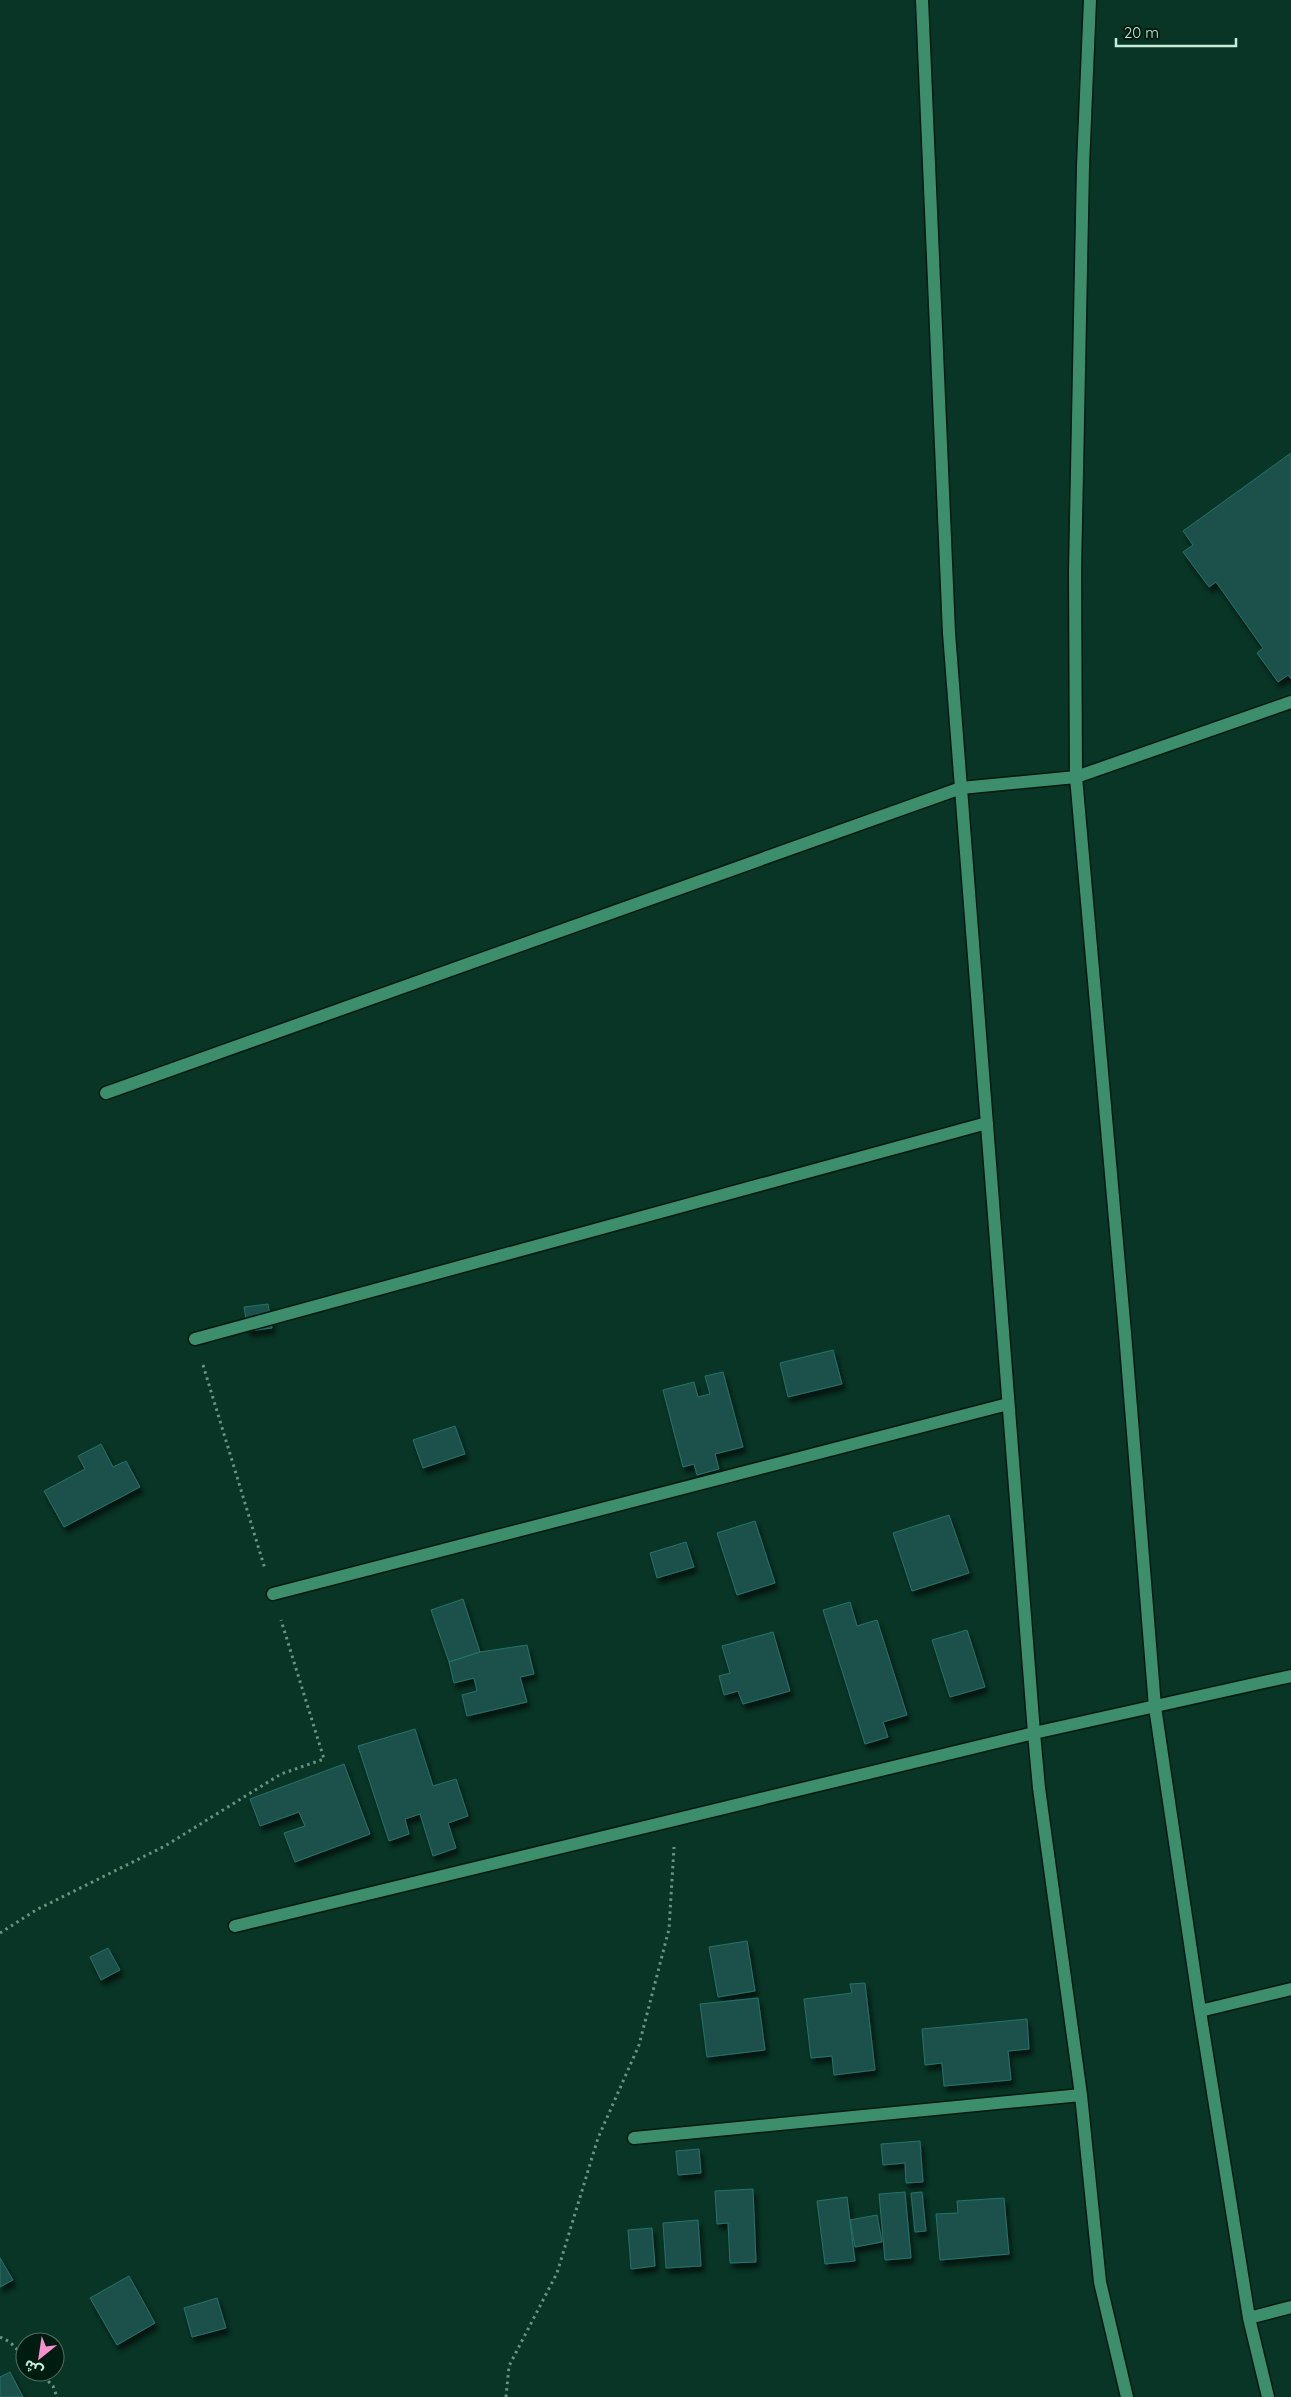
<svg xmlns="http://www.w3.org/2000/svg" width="1291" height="2397" viewBox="0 0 1291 2397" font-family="Quicksand,'Noto Sans Arabic',sans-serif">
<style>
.building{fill:#1c514b;stroke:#25736a;filter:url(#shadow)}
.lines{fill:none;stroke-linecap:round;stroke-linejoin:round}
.minor-casing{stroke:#021a10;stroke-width:15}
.path{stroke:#6a9382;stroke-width:3;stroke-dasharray:2.5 4;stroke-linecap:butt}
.minor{stroke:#3d8e6d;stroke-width:12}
</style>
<defs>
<filter id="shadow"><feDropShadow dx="3" dy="5.5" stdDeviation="2.5" flood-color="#0009"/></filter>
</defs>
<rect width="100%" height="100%" fill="#083525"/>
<!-- building -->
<path class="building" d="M1291 453V679L1288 675 1278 682 1257 653 1263 648 1216 582 1209 587 1183 552 1193 545 1183 531Z
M268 1304 272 1328 248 1331 244 1307Z
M833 1350 842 1384 788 1397 780 1363Z
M723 1372 743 1447 715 1454 719 1469 697 1475 694 1464 683 1467 663 1390 694 1382 698 1397 710 1394 705 1376Z
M455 1426 465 1454 423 1468 413 1440Z
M101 1444 113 1467 126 1461 140 1487 64 1527 44 1491 85 1469 78 1456Z
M949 1515 969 1573 912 1591 893 1533Z
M755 1521 775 1583 737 1595 717 1533Z
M686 1542 694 1567 657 1578 650 1553Z
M463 1599 480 1652 449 1662 431 1610Z
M850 1602 857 1626 877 1620 907 1715 883 1722 888 1737 865 1744 823 1610Z
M967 1630 985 1687 950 1697 932 1640Z
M773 1632 790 1691 743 1704 738 1691 724 1695 719 1676 730 1673 722 1646Z
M527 1645 534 1674 520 1677 527 1702 467 1716 462 1695 477 1691 474 1678 454 1683 449 1662 480 1652Z
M415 1729 433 1786 456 1779 468 1816 448 1823 456 1848 433 1856 420 1814 405 1819 409 1834 389 1841 358 1746Z
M344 1764 370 1834 295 1862 284 1833 305 1826 299 1812 260 1826 250 1799Z
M747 1941 755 1991 718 1997 709 1947Z
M108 1948 120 1970 101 1980 90 1957Z
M865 1983 875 2070 834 2075 832 2056 811 2058 804 1999 852 1993 850 1984Z
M758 1998 765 2050 707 2057 700 2004Z
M1027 2019 1029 2049 1008 2051 1011 2080 944 2086 942 2063 925 2065 922 2029Z
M920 2141 923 2182 906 2183 905 2163 883 2165 881 2144Z
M699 2149 701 2173 678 2175 676 2151Z
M753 2189 756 2262 730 2263 728 2223 717 2224 715 2191Z
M905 2192 911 2258 885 2260 879 2194Z
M922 2192 926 2231 915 2232 911 2193Z
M847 2197 855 2261 825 2264 817 2201Z
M1004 2198 1009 2254 940 2260 936 2214 958 2213 957 2201Z
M877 2215 882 2242 855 2247 850 2220Z
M698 2220 701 2266 666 2268 663 2223Z
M652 2228 655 2266 631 2269 628 2230Z
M0 2258 13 2280 0 2287Z
M129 2276 155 2323 117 2345 90 2298Z
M217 2298 226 2328 192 2337 184 2308Z
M10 2372 23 2397H0V2377Z"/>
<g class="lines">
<!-- minor casing -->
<g class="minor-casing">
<path id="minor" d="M922 0 949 633 1034 1733 1039 1788 1081 2095 1100 2282 1127 2397
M1090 0 1083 166 1075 572 1076 777 1125 1333 1155 1707 1200 2011 1249 2318 1268 2397
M106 1093 961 788 1076 777 1291 702
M195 1339 987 1123
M273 1594 1008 1404
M235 1926 1034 1733 1291 1676
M1200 2011 1291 1989
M634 2138 1081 2095
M1249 2318 1291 2307"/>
</g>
<!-- path -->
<path class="path" d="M203 1365 265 1569
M0 1933 36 1910 165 1846 281 1774 324 1759 281 1620
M0 2337 10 2342 25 2358
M39 2372 53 2386 57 2397
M506 2397 509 2366 557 2273 598 2138 639 2045 669 1929 674 1847"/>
<!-- minor -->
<use href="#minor" class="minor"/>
</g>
<!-- north arrow -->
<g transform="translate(40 2357) rotate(210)"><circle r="24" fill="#001b0f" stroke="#4f6f60"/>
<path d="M0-4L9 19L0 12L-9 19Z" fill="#f790cd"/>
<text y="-8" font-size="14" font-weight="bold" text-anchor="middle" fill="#c6ecda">ش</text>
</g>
<!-- scale -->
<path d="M1116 38v8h120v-8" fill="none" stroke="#c6ecda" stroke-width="2.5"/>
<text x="1124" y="38" font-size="15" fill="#c6ecda" stroke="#001b0f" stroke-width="4" paint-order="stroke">20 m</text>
</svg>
